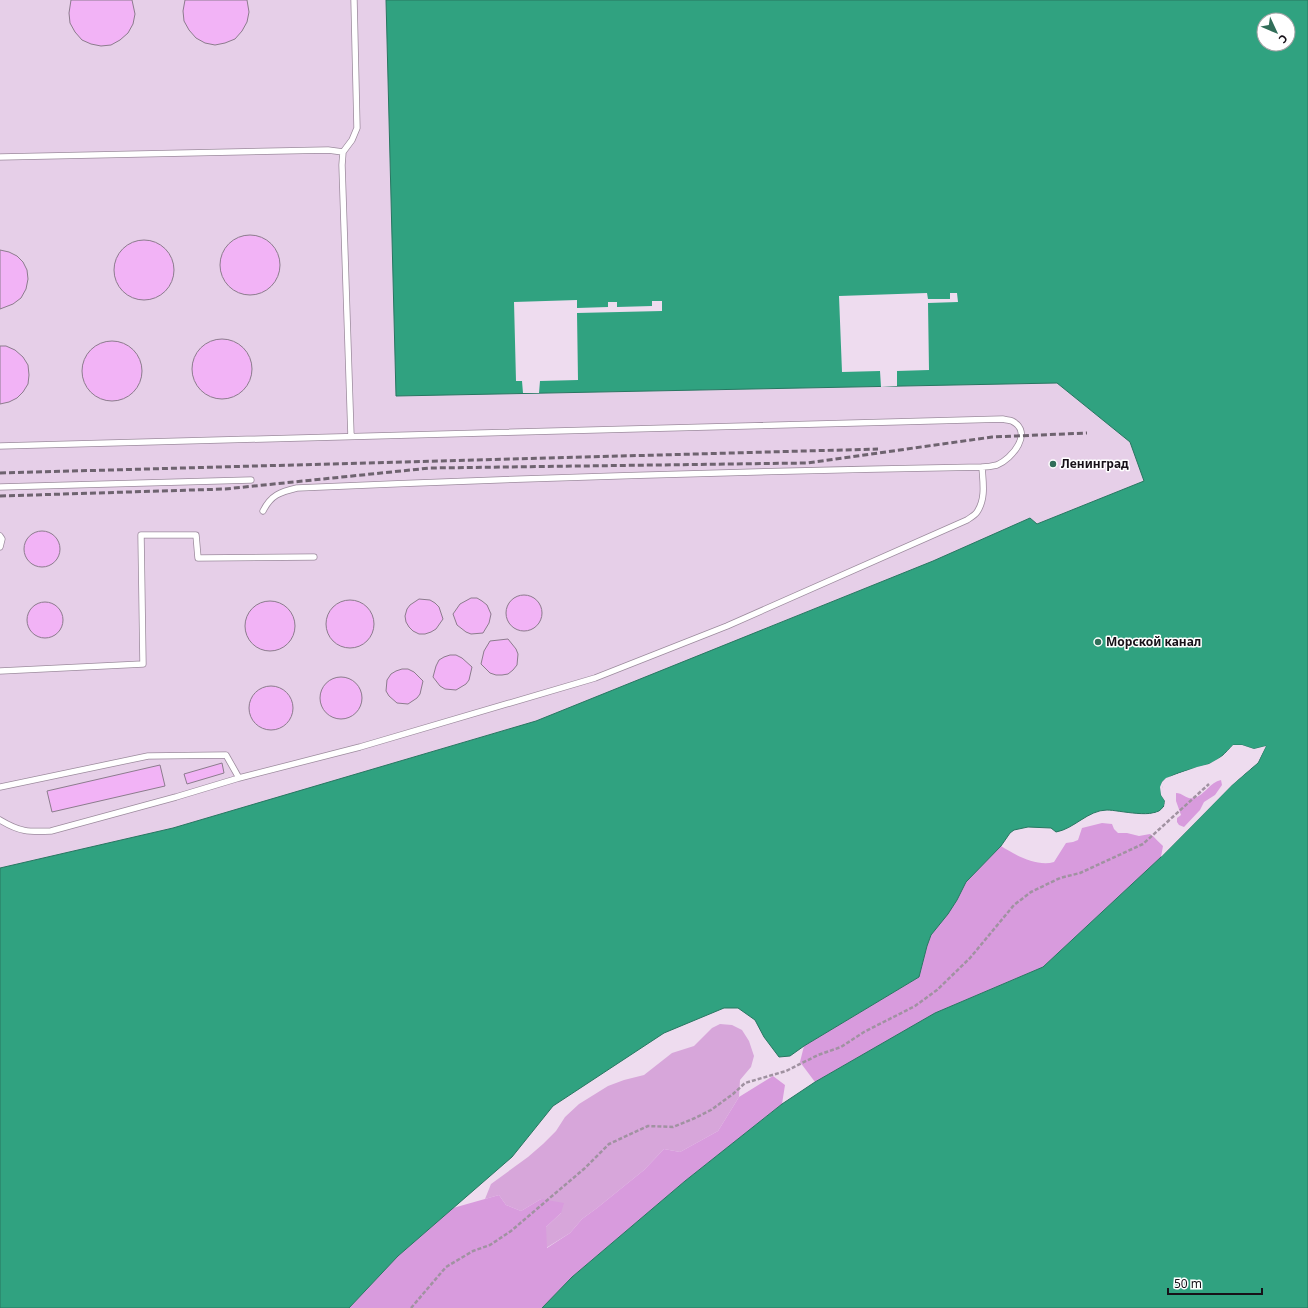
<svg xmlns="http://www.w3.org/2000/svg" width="1308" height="1308" viewBox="0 0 1308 1308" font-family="'Noto Sans',sans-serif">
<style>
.built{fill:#e6cfe8}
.green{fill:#d7a6da}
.forest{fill:#d89bdd}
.water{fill:#30a280;stroke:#287661;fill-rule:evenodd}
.pier{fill:#eedcef}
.building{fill:#f2b3f6;stroke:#8c7c8d}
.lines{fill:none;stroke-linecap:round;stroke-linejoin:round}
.lane-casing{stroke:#9c8b9d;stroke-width:7}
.path{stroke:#a092a1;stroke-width:2.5;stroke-dasharray:4 2;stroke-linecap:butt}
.lane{stroke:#fff;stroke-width:5.5}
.rail{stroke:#6e636f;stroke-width:3;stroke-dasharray:6 3;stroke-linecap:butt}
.poi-dot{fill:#316e59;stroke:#fff;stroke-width:1.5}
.labels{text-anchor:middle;stroke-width:3;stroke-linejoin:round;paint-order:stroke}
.poi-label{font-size:12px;font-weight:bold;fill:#171118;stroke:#fff;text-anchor:start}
</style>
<rect width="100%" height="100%" fill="#eedcef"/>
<!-- built -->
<path class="built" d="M0 0H386L397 396 1057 383 1130 442 1144 481 1037 524 1030 518 933 561 536 721 173 828 0 868Z"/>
<!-- green -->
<path class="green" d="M720 1024 732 1025 742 1030 749 1041 754 1056 751 1067 740 1080 739 1097 718 1131 680 1152 664 1149 644 1170 597 1208 582 1219 570 1233 546 1248V1227L561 1213 541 1199 521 1211 506 1205 499 1195 485 1199 491 1184 528 1157 543 1144 556 1131 565 1117 579 1104 608 1086 624 1080 644 1075 672 1053 694 1046 712 1028Z"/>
<!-- forest -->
<path class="forest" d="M1221 780 1222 785 1215 795 1204 802 1200 810 1184 827 1179 825 1177 822V818L1181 815 1176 801V793C1183 793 1187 800 1194 798 1205 795 1210 782 1221 780Z
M1102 823 1112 824 1114 829 1118 833H1127L1139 836 1150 834C1155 837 1158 842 1163 846L1161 857 1043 967 935 1013 815 1082 800 1062 804 1046 919 977 927 946 931 935 957 900 965 882 1001 846C1015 855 1037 867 1054 862L1066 843 1073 842 1078 840 1082 828Z
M773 1076 785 1085 782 1104 685 1181 572 1277 542 1308H349L398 1256 453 1208 499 1195 506 1205 521 1211 541 1199 564 1203 561 1213 546 1227 547 1248 570 1233 582 1219 597 1208 644 1170 664 1149 680 1152 718 1131 739 1097Z"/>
<!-- water -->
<path class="water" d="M386 0H1308V1308H542L572 1277 685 1181 782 1104 815 1082 935 1013 1043 967 1161 857 1232 785 1258 763 1266 746 1254 749 1242 745H1233C1226 752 1218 761 1209 764 1195 769 1173 772 1162 782L1161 795 1165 801C1164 803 1165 806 1163 807 1156 820 1119 810 1107 810 1088 810 1074 829 1056 832L1051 828 1028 827 1014 830 1010 833 1001 846 966 882 957 900 948 914 931 935 927 946 919 977 804 1046 790 1056 779 1057 764 1037 755 1020 738 1008H724L664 1033 553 1106 512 1157 398 1256 349 1308H0V868L173 828 536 721 933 561 1030 518 1037 524 1144 481 1130 442 1057 383 396 396ZM1264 20H1288V44H1264Z"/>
<!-- pier -->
<path class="pier" d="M927 293 928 299H950V293H957L958 302 928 303 929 370 897 371V386L881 387 880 371 842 372 839 296Z
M577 300V308L608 307V302H617V307L652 306V301H662V311L577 313 578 380 540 381 539 393H523L522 381H516L514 302Z
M1233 745H1242L1254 749 1266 746 1258 762 1232 785 1161 857 1162 854 1231 783 1256 761 1262 749 1253 751 1242 747H1234L1224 757 1210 766 1198 769 1168 779 1164 783 1162 788 1163 794 1167 801 1165 808 1160 813 1152 815 1151 814 1159 812 1164 807 1165 801 1161 795 1160 787 1162 782 1166 778 1197 767 1209 764 1223 756Z"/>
<!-- building -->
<path class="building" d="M71 0H132L135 14 133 24 128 33 120 40 111 45 101 46 91 44 82 40 75 32 70 23 69 13Z
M185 0H247L249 12 247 22 242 31 235 39 225 43 215 45 205 43 196 38 189 30 184 21 183 11Z
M220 265a30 30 0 1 1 60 0a30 30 0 1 1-60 0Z
M114 270a30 30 0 1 1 60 0a30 30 0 1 1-60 0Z
M0 250 9 252 17 256 23 262 27 270 28 279 26 289 21 298 13 304 0 309Z
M192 369a30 30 0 1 1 60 0a30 30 0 1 1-60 0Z
M82 371a30 30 0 1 1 60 0a30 30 0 1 1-60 0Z
M0 346H6L15 350 23 357 28 365 29 375 28 384 23 392 17 398 9 402 0 404Z
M24 549a18 18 0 1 1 36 0a18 18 0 1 1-36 0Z
M506 613a18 18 0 1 1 36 0a18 18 0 1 1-36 0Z
M471 598H477L482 601 487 605 491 614 489 623 483 633 471 634 466 632 457 625 453 614 460 604Z
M419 599 430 600 435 603 439 607 443 619 436 629 431 632 425 634H419L413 631 409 627 406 622 405 616 407 609 410 605Z
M326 624a24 24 0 1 1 48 0a24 24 0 1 1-48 0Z
M245 626a25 25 0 1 1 50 0a25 25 0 1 1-50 0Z
M27 620a18 18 0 1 1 36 0a18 18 0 1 1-36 0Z
M508 639 516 649 518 654 517 665 513 670 508 674 502 675H496L490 673 481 664 484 651 490 641Z
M450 655H456L462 658 472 667 469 680 466 684 456 690 445 689 440 686 433 677 436 666 439 660 444 657Z
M402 669H408L414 672 423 681 420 694 417 698 408 704 397 703 389 696 386 691 387 680 391 674 396 671Z
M320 698a21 21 0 1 1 42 0a21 21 0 1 1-42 0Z
M249 708a22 22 0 1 1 44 0a22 22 0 1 1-44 0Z
M222 763 224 773 187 784 184 774Z
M160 765 165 786 52 812 47 791Z"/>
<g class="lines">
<!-- lane casing -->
<g class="lane-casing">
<path id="lane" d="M0 157 328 150 343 152
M351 436 342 165 343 152 352 140 357 128 354 0
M0 446 1003 419C1005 420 1010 420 1012 421 1034 432 1012 459 997 465 993 466 987 467 982 467 753 471 525 478 297 488 280 492 271 495 263 511
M0 487 251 480
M0 536 2 539 0 547
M0 671 143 664 141 535H196L198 558 314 557
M0 787 148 756 226 755 239 778
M0 820C20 832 28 832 51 831L176 797 239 778 360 747 595 678 727 626 967 520C970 518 975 515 977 512 986 499 983 482 982 467"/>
</g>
<!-- path -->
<path class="path" d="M411 1308 446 1267 473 1251 490 1245 511 1231 585 1168 609 1144 648 1126 673 1127 695 1118 711 1110 733 1094 745 1083 786 1071 818 1055 841 1047 864 1032 915 1006 937 990 970 958 1014 905 1031 892 1060 878 1080 873 1143 844 1209 784"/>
<!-- lane -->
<use href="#lane" class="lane"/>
<!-- rail -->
<path class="rail" d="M0 473 878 449
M0 496 225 489 430 468 807 463 992 437 1087 433"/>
</g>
<!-- markers -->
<g class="poi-dot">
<circle cx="1053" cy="464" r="4"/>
<circle cx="1098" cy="642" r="4"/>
</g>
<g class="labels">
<!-- poi labels -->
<g class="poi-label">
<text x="1061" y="468">Ленинград</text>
<text x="1106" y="646">Морской канал</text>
</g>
</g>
<!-- north arrow -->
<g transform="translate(1276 32) rotate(134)"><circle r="19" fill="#ffffff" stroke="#a2a0a3"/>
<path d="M0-3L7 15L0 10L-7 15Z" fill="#316e59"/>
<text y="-6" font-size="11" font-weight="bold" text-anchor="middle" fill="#171118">С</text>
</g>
<!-- scale -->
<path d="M1168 1288v6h94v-6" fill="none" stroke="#171118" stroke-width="2"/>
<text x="1174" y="1288" font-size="12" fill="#171118" stroke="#ffffff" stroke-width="3" paint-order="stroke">50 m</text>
</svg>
